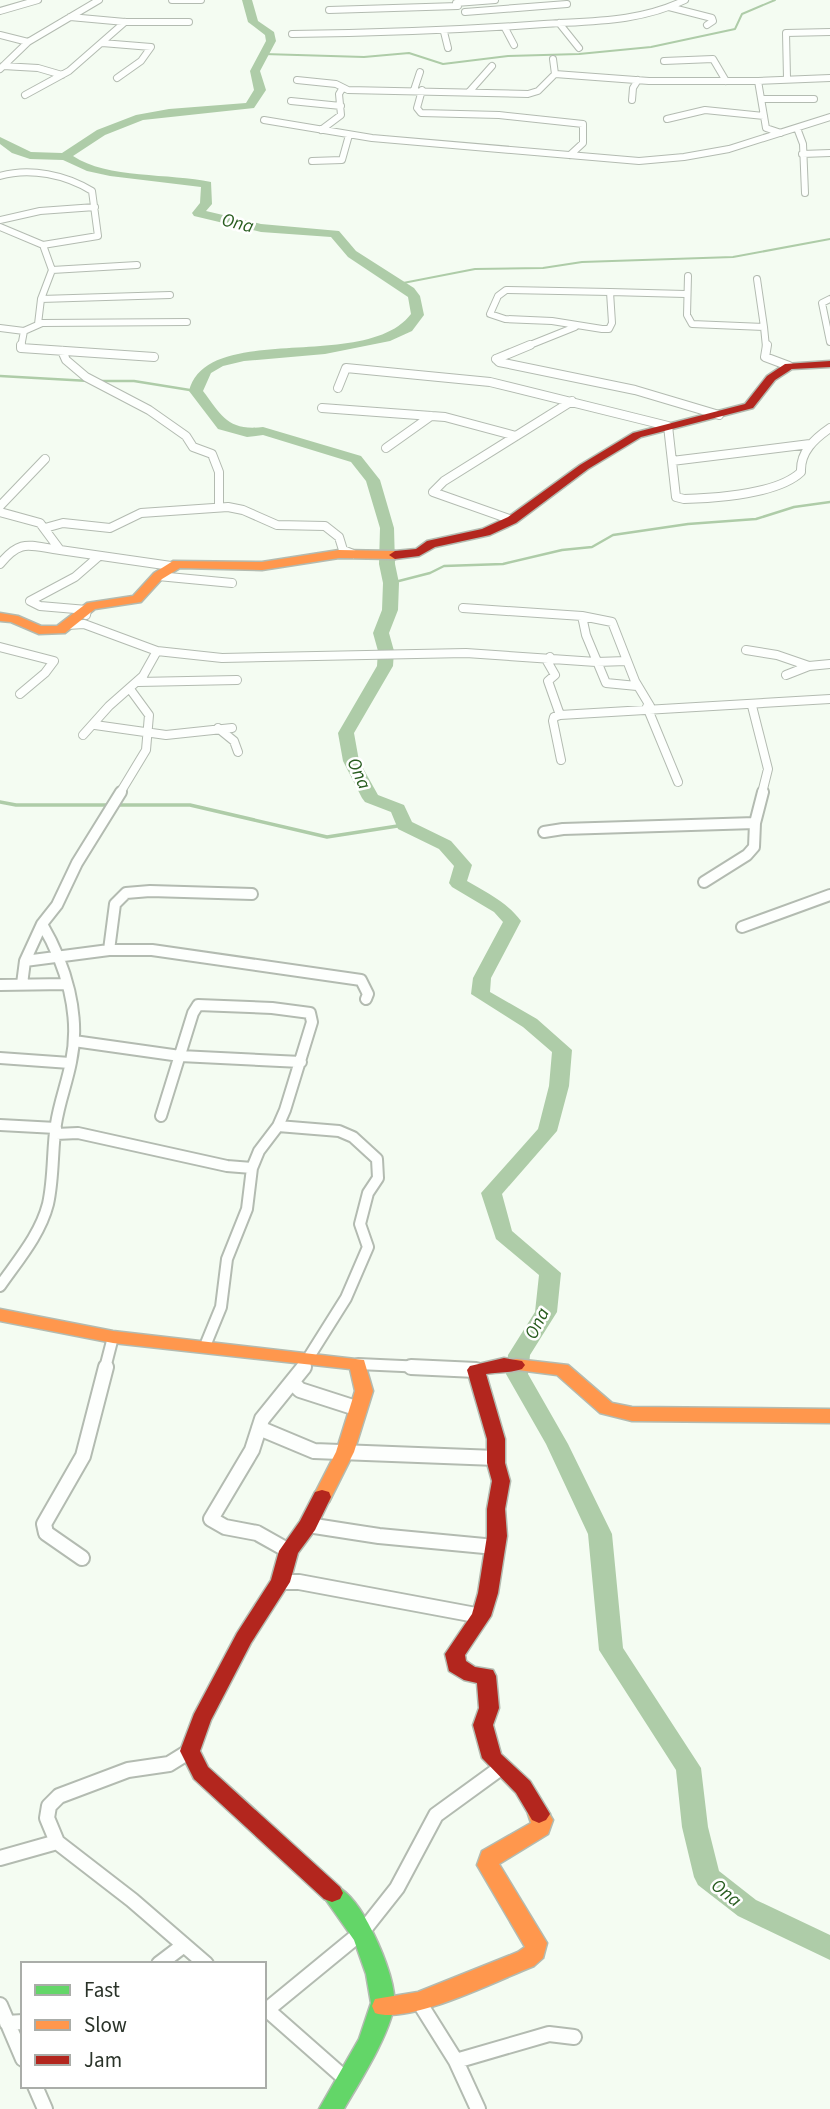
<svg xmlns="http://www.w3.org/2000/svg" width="830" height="2109" viewBox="0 0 830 2109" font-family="'Source Sans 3',sans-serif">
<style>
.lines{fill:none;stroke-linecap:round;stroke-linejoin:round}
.stream-far2{stroke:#aecca8;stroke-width:2}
.stream-far1{stroke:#aecca8;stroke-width:2.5}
.stream{stroke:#aecca8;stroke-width:3.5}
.river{fill:#aecca8;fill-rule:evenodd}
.street-far3-casing{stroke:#b3bbb1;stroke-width:8}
.street-far2-casing{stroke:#b3bbb1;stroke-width:10}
.street-far1-casing{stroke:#b3bbb1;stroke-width:14}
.street-casing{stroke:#b3bbb1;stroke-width:18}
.fast-casing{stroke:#b3bbb1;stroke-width:3}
.slow-casing{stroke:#b3bbb1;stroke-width:3}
.jam-casing{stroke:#b3bbb1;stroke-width:3}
.street-far3{stroke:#fdfffd;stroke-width:6}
.street-far2{stroke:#fdfffd;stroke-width:8}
.street-far1{stroke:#fdfffd;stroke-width:10}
.street{stroke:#fdfffd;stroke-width:14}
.fast{fill:#63d668;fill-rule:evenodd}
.slow{fill:#ff974d;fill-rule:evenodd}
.jam{fill:#b3261e;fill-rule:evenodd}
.labels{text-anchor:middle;stroke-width:5;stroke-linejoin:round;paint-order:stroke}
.water-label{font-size:19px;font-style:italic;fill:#295d20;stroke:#fff}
</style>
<rect width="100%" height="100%" fill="#f4fcf2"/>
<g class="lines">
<!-- stream-far2 -->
<path class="stream-far2" d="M264 54 364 57 409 53 443 64 508 56 579 54 651 47 735 29 742 14 775 0
M398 284 475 269 543 268 582 262 733 257 830 239"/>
<!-- stream-far1 -->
<path class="stream-far1" d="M0 376 89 381
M100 381H134L196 391
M391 583 430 573 444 566 503 564 562 550 592 547 613 535 688 524 756 519 794 507 830 502"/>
<!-- stream -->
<path class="stream" d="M0 802 16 805H110
M117 805H190L327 837 404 825"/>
<!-- river -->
<path class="river" d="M242 0H252L258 21 274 32 276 41 260 71 266 90 254 108 143 120 105 135 73 156C107 179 170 173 211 182L212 204 206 211 261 224 339 231 356 251 414 288 420 296 424 315 412 331 390 341 325 354 244 361 223 366 211 373 203 391C222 416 228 431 263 427L361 456 380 480 394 528 395 564 399 583 398 610 389 633 394 651 393 666 354 733 359 761 378 795 404 805 412 822 451 841 472 865 467 881C487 893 507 902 521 921L491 978 490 992 537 1019 572 1050 569 1086 557 1131 502 1194 512 1231 561 1273 557 1312 530 1355 528 1374 568 1444 612 1534 623 1648 701 1768 708 1827 719 1871 756 1900 830 1935V1960L738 1916 698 1885 694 1877 682 1827 676 1770 599 1650 588 1534 546 1444 506 1374 508 1355 535 1312 539 1275 496 1239 481 1193 538 1129 549 1086 552 1052 523 1027 471 994 473 978 503 922 494 912 452 887 449 883 454 866 439 849 398 829 391 812 365 802 362 798 343 761 338 733 377 666 378 651 373 633 382 610 383 583 379 564 380 528 366 481 351 462 263 435 247 437 218 429 189 391C207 320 366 373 411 314L408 297 348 257 331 237 261 232 194 216 192 213 200 203 201 187 110 176 87 171 63 160 30 159 12 153 0 144V137L31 152 62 153 97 130 136 115 169 109 246 103 254 90 250 71 266 41 265 35 248 22Z"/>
<!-- street-far3 casing -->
<g class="street-far3-casing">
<path id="street-far3" d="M172 0H201
M456 3 495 0
M669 7 712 18 713 21 707 25
M329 10 458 6
M0 11 38 0
M465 12 567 4
M70 17 125 22H189
M559 23 579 48
M505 28 514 45
M444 32 448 48
M292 34C376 33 460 30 544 24 592 21 640 22 685 0
M0 35 28 42
M102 43 151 47 141 61 117 78
M553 59 555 74
M664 61 713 59 726 81
M3 66 38 68 62 75
M0 69 28 42 99 0
M787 78 786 33 830 32
M297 80 336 84 348 90 528 94 538 91 555 74 649 81H758L766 128 781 133
M758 81 830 78
M414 90 420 72
M422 90 417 108 421 113 499 115 583 124V143L570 155
M469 92 492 66
M25 95 69 71 125 22
M762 99H814
M632 100 633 88 638 80
M291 101 341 106
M667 119 705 110 764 116
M264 120 372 138 639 161 684 157 729 149 830 117
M797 128 803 144 805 193
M321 130 341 115 339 94 342 89
M802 154 830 153
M312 161 342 160 349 135
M0 176C30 167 66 175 92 191L98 236 43 245
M0 220 40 211 95 207
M0 227 43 245 52 270 41 299 38 324
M52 270 137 265
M688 276 687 315 692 324 764 327 766 347
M757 279 764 327
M506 290 610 292 612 323 609 329H602L552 321 505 319 490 314 498 296Z
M610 292 685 294
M41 299 170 295
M830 299 822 303 830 342
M0 328 24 331 42 323 187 322
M21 347 24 331
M525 347 575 327"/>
</g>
<!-- street-far2 casing -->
<g class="street-far2-casing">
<path id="street-far2" d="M21 345V348L154 357
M767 345 765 357 789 366
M62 351 66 360 86 377 149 410 186 436 193 447 212 454 219 472V507
M496 359 499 362 635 390 719 415
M496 359 530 345
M338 388 346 368 490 382 668 426 676 497 684 499C715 498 778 494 801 472 800 452 814 439 830 428
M322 408 445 417 516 436
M386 448 431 416
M672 461 810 444
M0 506 45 459
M0 512 40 523 60 550 171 566
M512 520 433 492 444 481 572 401
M45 528 63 523 110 528 141 513 228 507 243 510 277 525 325 526 339 537 343 550 353 554
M0 564C21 538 29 546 60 550
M158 576 232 583
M463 608 582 616 612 622 635 681 650 706
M86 615 87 610 40 606 30 601 75 577 98 557
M582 616 586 635 606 683 637 686
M67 625 84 624 157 651 222 658 466 653 596 662 627 661
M0 647 54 661 45 673 20 694
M746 650 777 655 809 666
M550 657 547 661 555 675 548 681 560 715
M786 675 809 666 830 664
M138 682 237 680
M752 706 768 769 762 793
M647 707 678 782
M95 725 166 735 232 728
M218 728 234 741 238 752
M83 735 109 706 143 676 157 651
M561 760 553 721 554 717 560 715 830 699
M120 793 146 750 149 715 130 689"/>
</g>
<!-- street-far1 casing -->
<g class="street-far1-casing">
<path id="street-far1" d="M544 832 563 829 755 823
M704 882 747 855 754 847 755 823 763 792
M742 927 830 895
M109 950 115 904 126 893 150 891 252 894
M25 961 109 950H152L361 980 368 994 366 999
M22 984 25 961 42 924 57 905 77 863 121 792
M0 985 66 984
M74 1041 180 1056 301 1062
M0 1058 70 1063
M161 1116 193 1013 198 1005 272 1008 310 1013 312 1022 285 1110 278 1126 259 1151 252 1168 247 1209 227 1259 221 1307 205 1346
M0 1125 56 1128
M278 1126 339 1131 353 1137 377 1159 378 1178 368 1193 360 1224 368 1247 346 1298 302 1368
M56 1134 78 1133 227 1166 252 1168
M0 1286C18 1260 40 1235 48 1204 54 1177 52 1150 56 1124 59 1103 67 1083 71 1062 81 1015 66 965 42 924
M358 1364 446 1368
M105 1368 113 1337"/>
</g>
<!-- street casing -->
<g class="street-casing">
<path id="street" d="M411 1367 476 1370
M292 1382 300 1390 359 1409
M259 1428 314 1451 496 1458
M308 1525 379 1536 495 1547
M289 1551 257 1533 225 1527 211 1519 252 1450 262 1419 304 1367
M82 1558 46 1533 44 1524 83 1456 106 1367
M280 1582H299L481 1616
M190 1751 169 1764 128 1770 59 1796 49 1806 47 1818 57 1842 132 1900 206 1964
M0 1858 57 1842
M159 1964 184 1945
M419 2002 456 2061 478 2109
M0 2005 23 2059
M264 2007 348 2081
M268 2009 363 1931 397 1888 436 1815 502 1767
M7 2023 23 2022
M456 2061 549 2034 574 2037
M35 2086 45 2109"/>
</g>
<!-- fast casing -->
<g class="fast-casing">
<path id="fast" d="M332 1884C348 1890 360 1908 368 1923 379 1943 397 1984 394 2006 389 2036 359 2083 344 2109H319L359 2039 371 2003 366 1974 354 1940 321 1893 324 1887Z"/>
</g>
<!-- slow casing -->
<g class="slow-casing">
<path id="slow" d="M339 550 395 551 401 555 395 559 339 558 262 570 180 568 162 579 141 602 95 609 65 633 39 634 11 622 0 621V613L18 616 41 626H57L87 603 133 596 154 573 173 561 262 562Z
M0 1309 113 1331 364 1360 373 1391 354 1452 329 1502 322 1504 315 1502 313 1497 336 1452 355 1391 350 1369 113 1343 0 1321Z
M516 1359 568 1365 612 1403 632 1407 830 1409V1423L632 1421 600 1413 557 1375 510 1369 507 1365 510 1361Z
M539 1805 546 1808 553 1820 548 1834 499 1864 547 1943 543 1958 534 1966C498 1980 410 2025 375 2013L372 2006 375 1999 418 1992 518 1952 525 1947 477 1865 482 1851 531 1823 528 1814 532 1808Z"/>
</g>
<!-- jam casing -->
<g class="jam-casing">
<path id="jam" d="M830 361V367L792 369 775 380 753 408 641 437 588 469 516 523 490 535 435 547 419 556 395 559 389 555 395 551 416 549 427 541 482 529 508 517 580 465 633 433 745 404 767 376 785 364Z
M504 1358 522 1361 525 1365 522 1369C511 1373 498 1372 486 1374L505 1439V1463L510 1481 505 1509 507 1536 498 1593 491 1616 465 1655 466 1661 475 1667 493 1670 496 1676 499 1708 493 1725 501 1754 530 1781 550 1814 546 1820 539 1823 532 1820 516 1793 482 1758 473 1725 479 1708 477 1683 464 1680 449 1671 445 1654 472 1614 478 1593 487 1536V1509L492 1481 487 1463V1439L467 1370 470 1366Z
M322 1490 329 1492 331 1497 315 1530 298 1553 290 1582 251 1643 211 1720 200 1751 208 1767 340 1887 343 1893 340 1899 332 1902 324 1899 194 1779 180 1751 194 1714 237 1633 271 1580 279 1551 300 1521 315 1492Z"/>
</g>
<!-- street-far3 -->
<use href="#street-far3" class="street-far3"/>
<!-- street-far2 -->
<use href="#street-far2" class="street-far2"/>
<!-- street-far1 -->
<use href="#street-far1" class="street-far1"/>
<!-- street -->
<use href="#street" class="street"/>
<!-- fast -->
<use href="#fast" class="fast"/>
<!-- slow -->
<use href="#slow" class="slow"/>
<!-- jam -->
<use href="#jam" class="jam"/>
</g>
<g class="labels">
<!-- water labels -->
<g class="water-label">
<text transform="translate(238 222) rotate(14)" y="7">Ona</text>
<text transform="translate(360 773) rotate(66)" y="7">Ona</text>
<text transform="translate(536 1323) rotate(-64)" y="7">Ona</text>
<text transform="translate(727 1892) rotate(38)" y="7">Ona</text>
</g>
</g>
<!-- legend -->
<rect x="21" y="1962" width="245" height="126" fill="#ffffff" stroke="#aaada9" stroke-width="2"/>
<rect x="35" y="1985" width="35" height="10" fill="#63d668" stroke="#aaada9" stroke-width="2"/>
<text x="84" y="1997" font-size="21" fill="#2a3329">Fast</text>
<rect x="35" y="2020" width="35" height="10" fill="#ff974d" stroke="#aaada9" stroke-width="2"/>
<text x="84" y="2032" font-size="21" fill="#2a3329">Slow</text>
<rect x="35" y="2055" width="35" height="10" fill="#b3261e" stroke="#aaada9" stroke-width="2"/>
<text x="84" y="2067" font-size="21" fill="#2a3329">Jam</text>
</svg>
